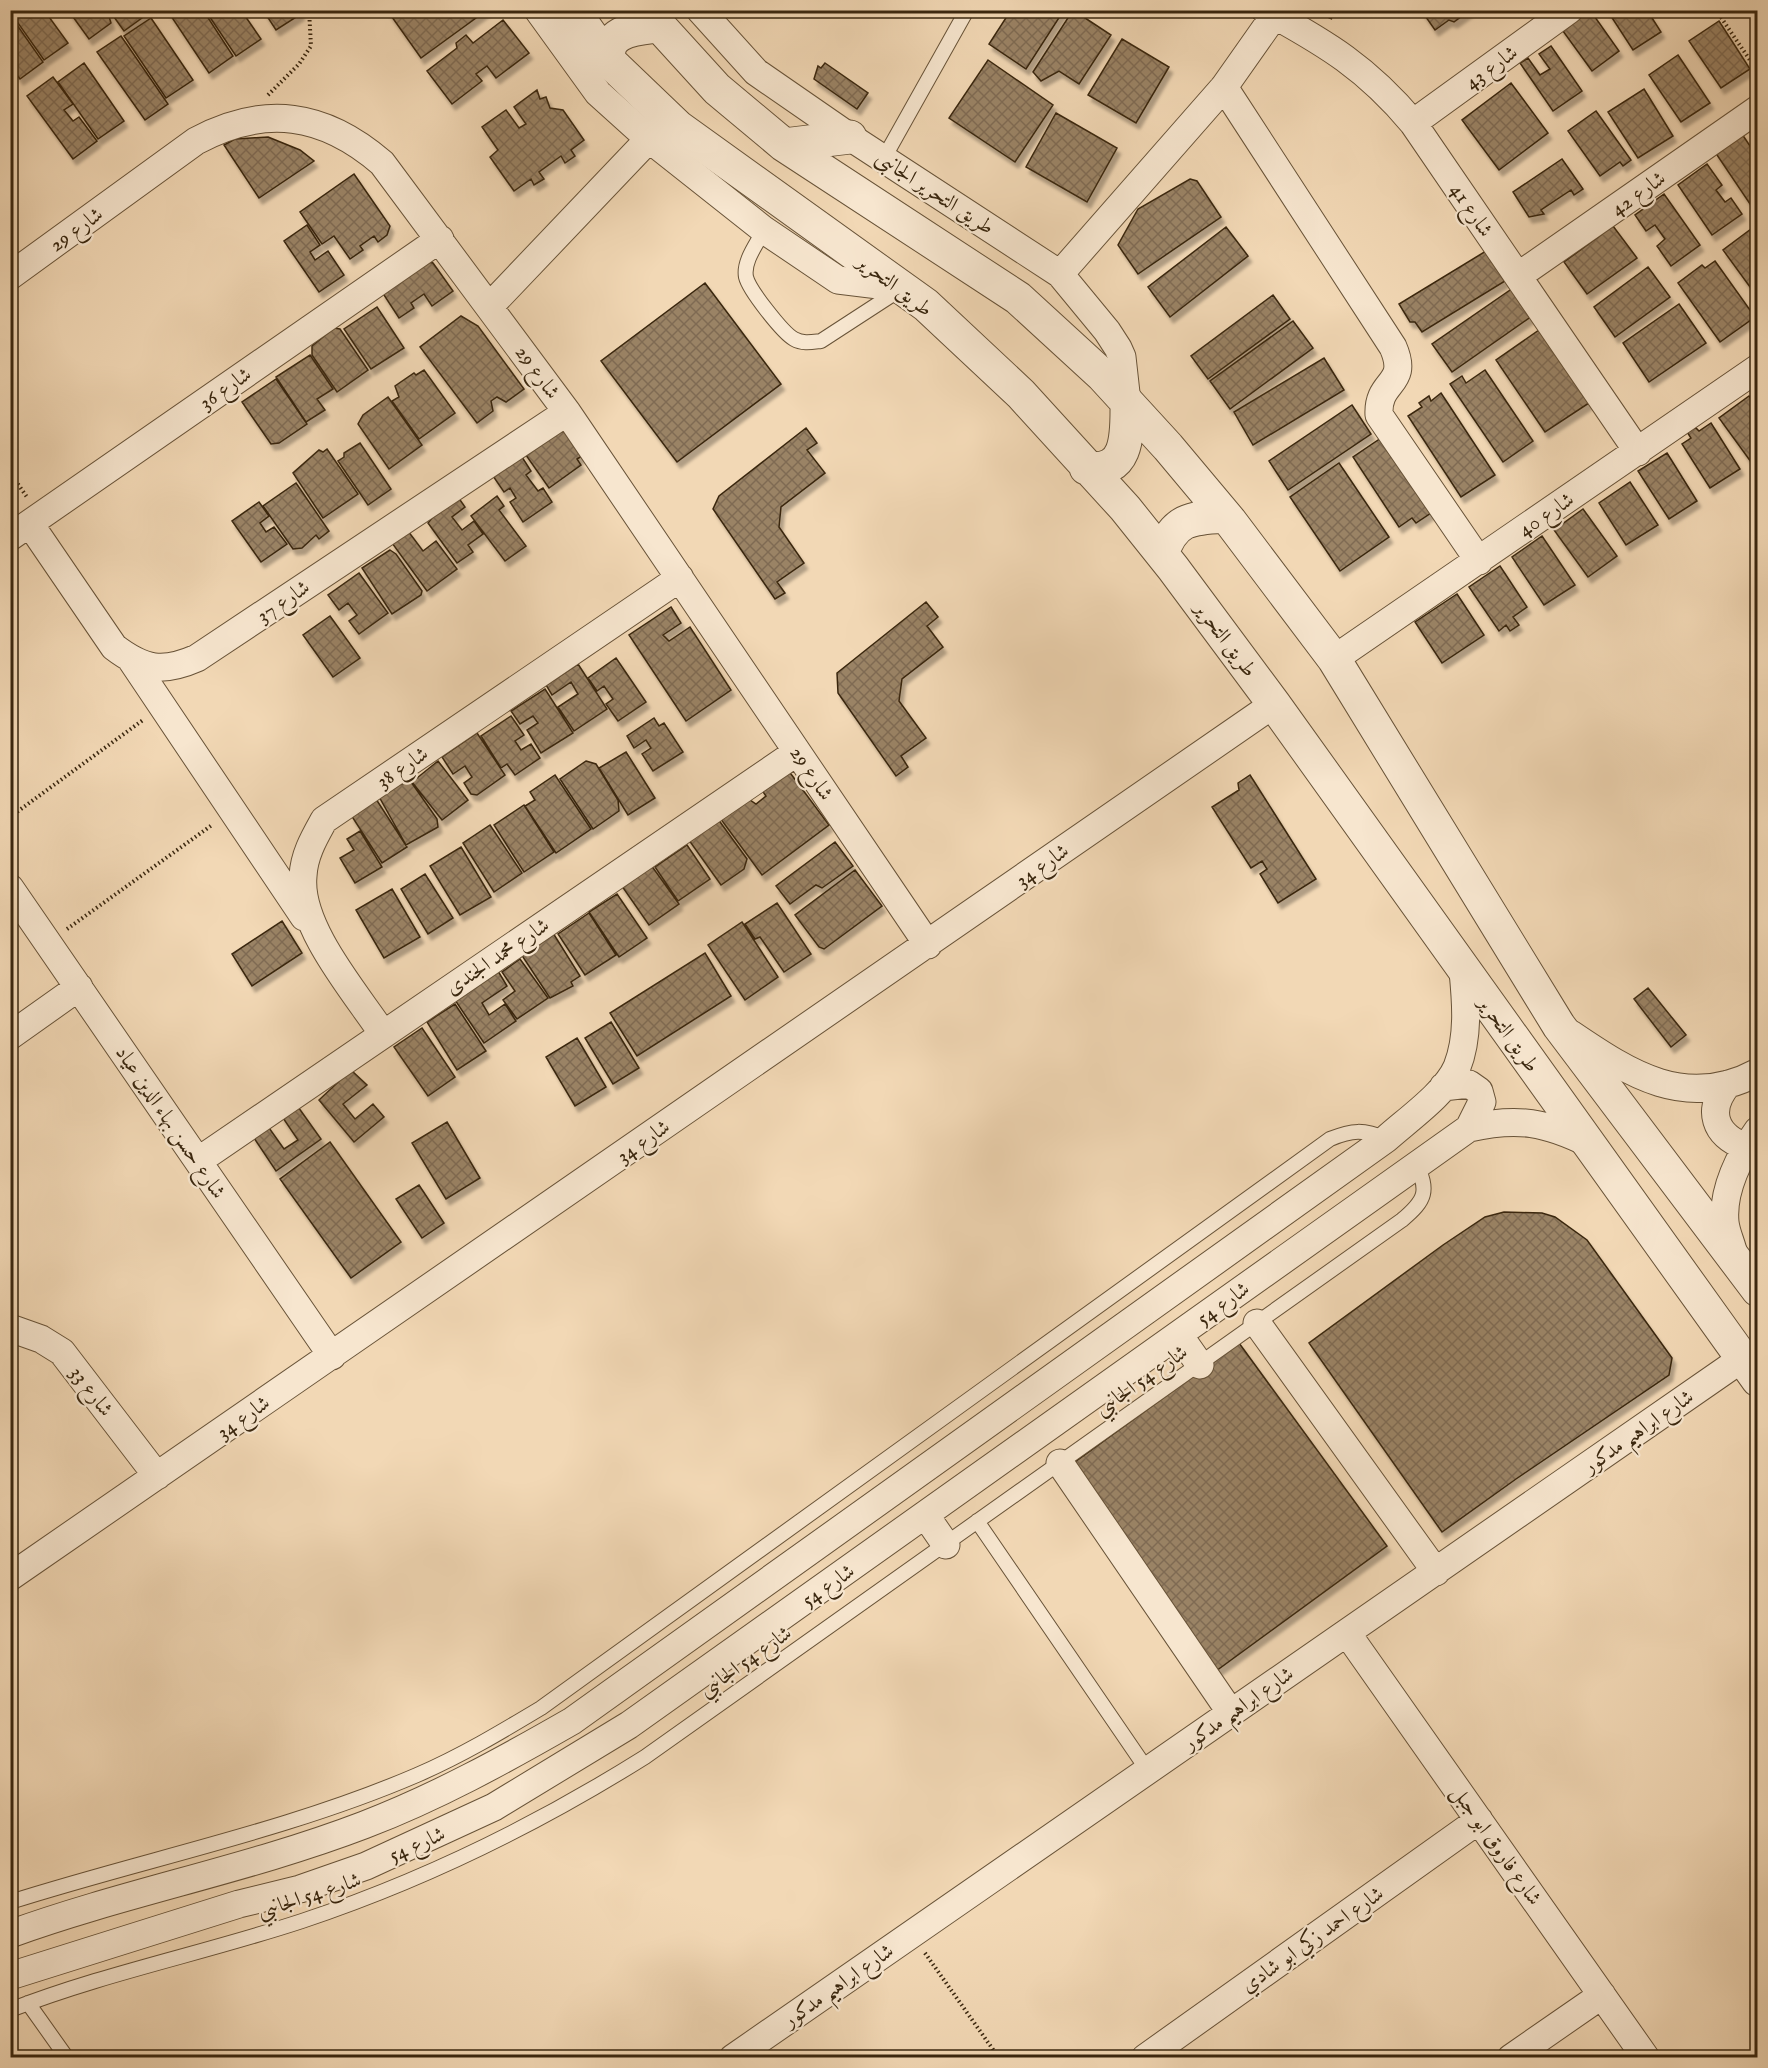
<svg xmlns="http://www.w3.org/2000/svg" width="1768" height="2068" viewBox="0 0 1768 2068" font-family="'IM FELL English',Amiri,serif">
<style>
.building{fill:url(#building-cross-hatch);stroke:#3a270f;stroke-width:1.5;filter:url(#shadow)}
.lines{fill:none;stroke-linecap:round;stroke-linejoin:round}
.service-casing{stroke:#685338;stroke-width:16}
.minor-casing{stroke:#685338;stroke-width:29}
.tertiary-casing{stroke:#685338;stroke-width:35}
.path{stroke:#3a270f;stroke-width:4;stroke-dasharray:1.5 3;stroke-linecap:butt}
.service{stroke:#f7e6cf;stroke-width:14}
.minor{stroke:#f7e6cf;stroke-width:27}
.tertiary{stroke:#f7e6cf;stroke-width:33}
.labels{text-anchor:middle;stroke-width:4.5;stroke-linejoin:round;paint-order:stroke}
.street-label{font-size:21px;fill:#3a270f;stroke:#f7e6cf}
</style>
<defs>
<pattern id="building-cross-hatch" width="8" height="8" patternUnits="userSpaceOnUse" patternTransform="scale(1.5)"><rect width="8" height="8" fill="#9a8365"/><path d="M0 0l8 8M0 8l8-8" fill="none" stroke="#7f6b52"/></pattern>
<filter id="shadow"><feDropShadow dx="3.5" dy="6" stdDeviation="1.5" flood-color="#0004"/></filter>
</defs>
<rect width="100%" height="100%" fill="#f2d8b5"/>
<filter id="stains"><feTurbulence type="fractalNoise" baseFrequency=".00333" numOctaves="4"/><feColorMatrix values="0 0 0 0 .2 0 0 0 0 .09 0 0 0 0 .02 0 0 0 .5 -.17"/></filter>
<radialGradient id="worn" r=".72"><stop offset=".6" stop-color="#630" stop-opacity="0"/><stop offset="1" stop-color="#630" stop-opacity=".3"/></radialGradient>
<!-- building -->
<path class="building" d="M20 10H44L68 43 44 60 13 16Z
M68 10H107L111 23 89 39Z
M109 10H142L146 15 124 31Z
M167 10H203L233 56 209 73Z
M205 10H241L261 39 236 56Z
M263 10H299L301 14 276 30Z
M387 10H487L421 58Z
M1011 10H1064L1026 69 989 44Z
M1073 10 1111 35 1079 84 1059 71 1041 81 1033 72Z
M1421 10H1469V11L1454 22 1449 20 1435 30Z
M1582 10H1590L1619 51 1592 71 1560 27Z
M1607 10H1647L1661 32 1633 50Z
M10 15 43 62 20 79 10 66Z
M151 18 193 80 166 98 124 36Z
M503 20 529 53 496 78 487 66 476 74 482 81 452 104 427 71 457 48 456 43 466 35 473 43Z
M1719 21 1750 69 1721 88 1689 41Z
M121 36 168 104 145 120 97 52Z
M1122 39 1169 67 1136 123 1088 95Z
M1551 46 1582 91 1553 111 1520 63 1528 58 1540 75 1550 69 1539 54Z
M1678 55 1710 103 1681 122 1649 75Z
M988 60 1053 105 1015 162 949 118Z
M84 63 124 121 98 139 58 82Z
M825 63 868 93 857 109 814 79 818 66 821 68Z
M53 77 73 104 64 110 73 121 79 117 97 141 73 159 27 96Z
M1511 83 1548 133 1499 170 1462 120Z
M1644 89 1673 136 1638 158 1608 112Z
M537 90 540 99 546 97 550 108 563 110 584 140 571 150 575 156 565 163 561 156 539 172 544 179 534 185 531 179 514 191 490 157 498 150 482 127 506 110 519 128 526 124 514 107Z
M1596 111 1631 160 1623 166 1620 162 1600 176 1568 131Z
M1056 113 1117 148 1087 202 1026 167Z
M1742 134 1758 158V198L1750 204 1715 152Z
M268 137 300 150 314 161 259 198 224 145 235 139Z
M1562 159 1583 189 1574 195 1571 190 1541 210 1544 214 1529 217 1513 192Z
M1707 164 1722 185 1716 190 1725 202 1731 198 1742 214 1712 235 1678 185Z
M354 174 390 226 387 235 378 242 374 236 360 246 363 250 350 259 334 236 322 244 300 212Z
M1190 179 1197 181 1221 217 1138 274 1118 245 1138 209Z
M1664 194 1700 245 1671 266 1657 246 1665 239 1655 225 1646 231 1635 215Z
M307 225 320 245 310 252 315 260 328 251 344 275 319 292 284 241Z
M1613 226 1637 258 1587 294 1564 262Z
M1226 227 1248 256 1170 317 1148 287Z
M1751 229 1758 238V298L1723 250Z
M1486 251 1505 281 1422 332 1415 322H1410L1399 304Z
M421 260 433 263 453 291 432 306 424 294 411 303 414 308 399 318 382 292Z
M1715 261 1755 317 1720 342 1678 283 1702 265 1705 268Z
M1648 267 1670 297 1615 337 1594 307Z
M705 283 781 384 677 462 601 361Z
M1513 288 1532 316 1452 372 1432 344Z
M1273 295 1290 319 1208 379 1191 356Z
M1679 304 1706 343 1649 382 1623 343Z
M377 307 404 348 371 369 344 329Z
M461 316 478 326 524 389 506 402 497 397 491 401 493 411 477 423 420 347Z
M1293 321 1313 348 1230 409 1210 381Z
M334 328 340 329 368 370 337 392 312 355V346Z
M1539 330 1589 403 1545 432 1496 360Z
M310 355 333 389 317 399 325 410 306 422 276 377Z
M1324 358 1344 390 1253 445 1234 412Z
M424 370 455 413 419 439 392 401 399 397 395 386 414 373 416 375Z
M1485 370 1533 441 1503 462 1450 384 1462 376 1466 383Z
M276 379 307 424 279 443 271 444 242 402Z
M1441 393 1495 475 1461 497 1408 416 1422 407 1419 403 1429 396 1431 401Z
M1749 396 1758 408V457L1751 462 1719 418Z
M388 397 422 445 389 469 358 424 363 415Z
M1352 405 1371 434 1288 490 1269 461Z
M558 422 582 456 577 459 581 465 549 488 521 448Z
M1711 423 1740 469 1710 488 1682 444 1691 438 1687 432 1695 427 1699 431Z
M806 428 817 443 807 450 825 473 781 507 779 527 804 563 777 582 785 593 775 599 713 509 719 496Z
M1384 436 1434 511 1416 523 1412 518 1399 527 1353 457Z
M360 443 391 489 368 505 338 461 344 457V453Z
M327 449 358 494 323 518 293 473 319 450 323 452Z
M1667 453 1697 501 1669 519 1638 471Z
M522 457 531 471 526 475 538 491 543 488 552 502 523 522 510 502 516 498 510 488 504 492 493 476Z
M1339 463 1389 537 1340 571 1290 497Z
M1630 482 1658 525 1626 545 1599 503Z
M296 483 329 531 319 539 316 535 302 548 293 549 263 506Z
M497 496 504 506 499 510 526 546 505 561 471 516Z
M458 497 465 507 452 517 462 530 474 521 483 534 468 545 473 552 457 563 428 523 437 512Z
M259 502 269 516 260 523 266 532 274 527 287 544 261 562 232 521Z
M1583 509 1617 556 1588 577 1554 530Z
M408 531 423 551 436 541 457 569 427 591 392 543Z
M1542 536 1575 585 1544 605 1512 557Z
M390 550 396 554 422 591 421 595 392 614 362 568Z
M1500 566 1527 607 1513 617 1519 625 1510 631 1506 625 1499 631 1469 587Z
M359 573 388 613 359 634 349 621 357 615 348 603 339 610 328 595Z
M1457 594 1484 635 1442 663 1415 622Z
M926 602 938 617 927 626 943 647 902 679 899 701 926 738 901 756 908 767 896 776 838 693 837 673Z
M671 607 681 623 663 635 669 641 690 627 731 690 686 721 629 635Z
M330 616 360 658 333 677 303 635Z
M616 658 646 702 618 721 606 704 613 699 604 686 597 691 588 678Z
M578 664 607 709 574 731 558 707 578 694 571 682 552 695 546 685Z
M545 689 573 733 541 753 527 730 538 723 533 716 520 724 511 711Z
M511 716 524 735 515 741 521 750 531 744 540 758 515 775 507 764 501 768 481 736Z
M654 718 659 726 664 723 683 752 653 771 642 754 651 748 646 740 634 748 627 736Z
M477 733 505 775 477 795 471 794 464 783 472 777 465 766 453 774 442 757Z
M626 752 655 798 628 815 599 768Z
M438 761 468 800 442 820 412 782Z
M586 761 596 764 618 800 619 811 593 829 560 779Z
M788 770 829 825 762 875 720 818 747 798 756 804 766 796 761 789Z
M555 775 591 829 556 853 525 806 535 800 530 792Z
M1250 775 1316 879 1278 903 1260 874 1267 869 1262 861 1251 868 1212 807 1239 790 1238 783Z
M409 779 437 819 438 827 406 845 377 793 395 782 402 784Z
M376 799 407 847 382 863 351 815Z
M524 805 554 852 524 872 494 825Z
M715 815 747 859 744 869 721 885 686 836Z
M490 825 522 873 494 892 463 843Z
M360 831 382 867 355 883 340 858 354 850 347 839Z
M835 842 853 866 822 888 816 885 790 904 776 886Z
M687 845 710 879 678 901 655 867Z
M461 847 491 897 460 915 430 866Z
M646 858 679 904 649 925 617 879Z
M855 870 882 906 824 949 819 947 795 915Z
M425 874 453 918 428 934 401 889Z
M392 889 420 937 384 958 356 910Z
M617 894 647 938 619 957 589 912Z
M777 903 811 954 784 972 760 937 755 939 745 924Z
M589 913 616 955 585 975 558 934Z
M282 921 302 953 252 986 232 954Z
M742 922 778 977 745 1000 708 945Z
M553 933 580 976 571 982 573 986 550 998 521 954Z
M705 953 731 996 637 1056 610 1013Z
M520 959 548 998 517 1019 503 1000 515 991 502 972Z
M498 971 507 986 482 1003 489 1015 505 1004 516 1021 484 1043 455 1000Z
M1648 988 1686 1035 1671 1047 1634 999Z
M455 1004 486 1051 457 1070 427 1022Z
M611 1022 639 1068 613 1084 585 1038Z
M422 1028 455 1077 428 1096 394 1047Z
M577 1038 606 1087 575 1106 546 1057Z
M351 1070 367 1085 343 1104 355 1119 373 1104 384 1117 354 1142 319 1100Z
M296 1104 321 1139 276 1171 252 1135 267 1125 284 1149 298 1140 281 1115Z
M447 1122 480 1178 446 1199 412 1143Z
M330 1142 401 1242 351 1278 280 1179Z
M419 1185 444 1223 422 1238 396 1199Z
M1504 1212 1542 1213 1555 1217 1587 1240 1672 1358 1669 1375 1516 1479 1442 1532 1309 1343 1443 1245 1485 1217Z
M1239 1343 1387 1546 1216 1671 1068 1467Z"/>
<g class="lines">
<!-- service casing -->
<g class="service-casing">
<path id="service" d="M884 158 967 10
M764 230C757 244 743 261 746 277 749 290 783 333 794 339 803 344 812 342 821 341L901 289
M977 1521 1148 1771
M10 1902C145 1859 287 1831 417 1775 461 1756 501 1732 541 1708L1330 1139C1352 1130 1364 1129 1386 1139
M28 2003 67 2058
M10 2010C105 1973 205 1953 302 1921 425 1880 535 1826 645 1757L1402 1220C1426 1200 1429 1191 1416 1163"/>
</g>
<!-- minor casing -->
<g class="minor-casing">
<path id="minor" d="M538 10 598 93 649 139 764 230 838 280 903 288
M700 10 756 72 850 137 1060 274 1107 331 1118 348 1122 357 1127 402
M1265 10C1327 44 1367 68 1413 123L1638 452
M1224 87 1393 347C1410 386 1377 379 1379 415L1479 561
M1413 123 1569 10
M1060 274 1224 87 1274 16
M10 276 196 141C265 104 324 113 382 163L567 412 928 945
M1518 276 1758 109
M490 306 649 139
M30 524 114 647C144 670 163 673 197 658L567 412
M10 537 440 239
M1334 659 1758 368
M132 661 304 917
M10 888 332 1356
M383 1034C356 993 298 927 303 876 304 855 314 838 324 820L680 578
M1571 1034C1630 1074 1686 1111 1758 1072
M10 1036 79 987
M1728 1084C1706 1110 1714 1135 1746 1147
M1443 1087 1469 1084 1479 1091 1482 1102 1469 1128
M198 1161 797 752
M1734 1255C1732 1244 1726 1233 1725 1222 1722 1190 1740 1155 1758 1130
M1257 1323 1436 1572
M10 1328 41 1339 62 1352 157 1476
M1179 1335 1200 1365
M1060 1463 1231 1713
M926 1516 946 1545
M10 1577 1274 704
M1347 1633 1646 2058
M10 1934C126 1892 249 1869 364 1825 437 1797 504 1760 572 1721L1386 1139C1407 1120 1446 1093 1457 1067 1469 1037 1466 1002 1463 971
M10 1976 239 1904 300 1889 366 1866 494 1807 629 1725 1469 1128C1518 1117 1546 1122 1590 1144
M733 2058 1743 1358
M1145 2058 1479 1820
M1511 2058 1602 1995"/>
</g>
<!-- tertiary casing -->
<g class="tertiary-casing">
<path id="tertiary" d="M573 10 609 61 678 127 926 305 1021 394 1125 508 1173 568 1274 704 1758 1380
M645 10 717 89 784 145 1018 298 1102 375 1168 447 1230 521 1334 659 1559 1026 1758 1290
M609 61C604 30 636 29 658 26
M784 145 850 137
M1086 468C1130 475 1127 432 1127 402
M1162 554C1174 518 1192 518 1225 516"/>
</g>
<!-- path -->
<path class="path" d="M1716 10 1758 72
M1330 19 1334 10
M268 95 299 64 311 46 309 10
M10 473 27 497
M10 817 143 720
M67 929 212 825
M925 1953 999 2058"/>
<!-- service -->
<use href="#service" class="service"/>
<!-- minor -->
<use href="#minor" class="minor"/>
<!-- tertiary -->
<use href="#tertiary" class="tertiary"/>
</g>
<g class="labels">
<!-- street labels -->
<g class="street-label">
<text transform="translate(1491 67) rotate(-36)" y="7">شارع 43</text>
<text transform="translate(935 192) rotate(33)" y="7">طريق التحرير الجانبى</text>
<text transform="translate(1638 193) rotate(-35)" y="7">شارع 42</text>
<text transform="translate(1472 210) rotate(56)" y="7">شارع 41</text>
<text transform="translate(76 229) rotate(-36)" y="7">شارع 29</text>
<text transform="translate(895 285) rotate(37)" y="7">طريق التحرير</text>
<text transform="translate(538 372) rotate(54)" y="7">شارع 29</text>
<text transform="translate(225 388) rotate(-35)" y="7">شارع 36</text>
<text transform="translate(1546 514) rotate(-34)" y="7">شارع 40</text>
<text transform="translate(283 601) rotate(-34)" y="7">شارع 37</text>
<text transform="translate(1226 639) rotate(53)" y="7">طريق التحرير</text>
<text transform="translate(402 767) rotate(-34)" y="7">شارع 38</text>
<text transform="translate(812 773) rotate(56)" y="7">شارع 29</text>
<text transform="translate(1042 865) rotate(-35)" y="7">شارع 34</text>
<text transform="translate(497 956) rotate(-34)" y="7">شارع محمد الجندى</text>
<text transform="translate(1509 1034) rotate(54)" y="7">طريق التحرير</text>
<text transform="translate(171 1122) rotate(56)" y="7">شارع حسن بهاء الدين عياد</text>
<text transform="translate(643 1141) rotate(-35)" y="7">شارع 34</text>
<text transform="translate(1223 1303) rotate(-36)" y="7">شارع 54</text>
<text transform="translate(1141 1380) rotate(-35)" y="7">شارع 54 الجانبي</text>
<text transform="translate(92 1391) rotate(53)" y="7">شارع 33</text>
<text transform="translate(243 1417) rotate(-35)" y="7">شارع 34</text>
<text transform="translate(1638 1431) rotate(-35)" y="7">شارع ابراهيم مدكور</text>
<text transform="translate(828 1585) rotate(-35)" y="7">شارع 54</text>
<text transform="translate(745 1661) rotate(-35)" y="7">شارع 54 الجانبي</text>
<text transform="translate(1238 1708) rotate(-35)" y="7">شارع ابراهيم مدكور</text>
<text transform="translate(417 1844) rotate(-24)" y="7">شارع 54</text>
<text transform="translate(1497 1845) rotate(55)" y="7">شارع فاروق ابو جبل</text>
<text transform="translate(309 1895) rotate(-18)" y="7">شارع 54 الجانبي</text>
<text transform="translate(1312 1939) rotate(-35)" y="7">شارع احمد زكي ابو شادي</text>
<text transform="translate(838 1985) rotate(-35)" y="7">شارع ابراهيم مدكور</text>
</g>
</g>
<!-- margin -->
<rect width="1768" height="2068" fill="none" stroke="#f2d8b5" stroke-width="36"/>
<rect x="12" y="12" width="1744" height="2044" fill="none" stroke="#3a270f" stroke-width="3"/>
<rect x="18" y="18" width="1732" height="2032" fill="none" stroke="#3a270f" stroke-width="1.5"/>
<rect width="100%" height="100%" filter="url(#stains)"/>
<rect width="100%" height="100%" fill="url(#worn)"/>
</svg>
